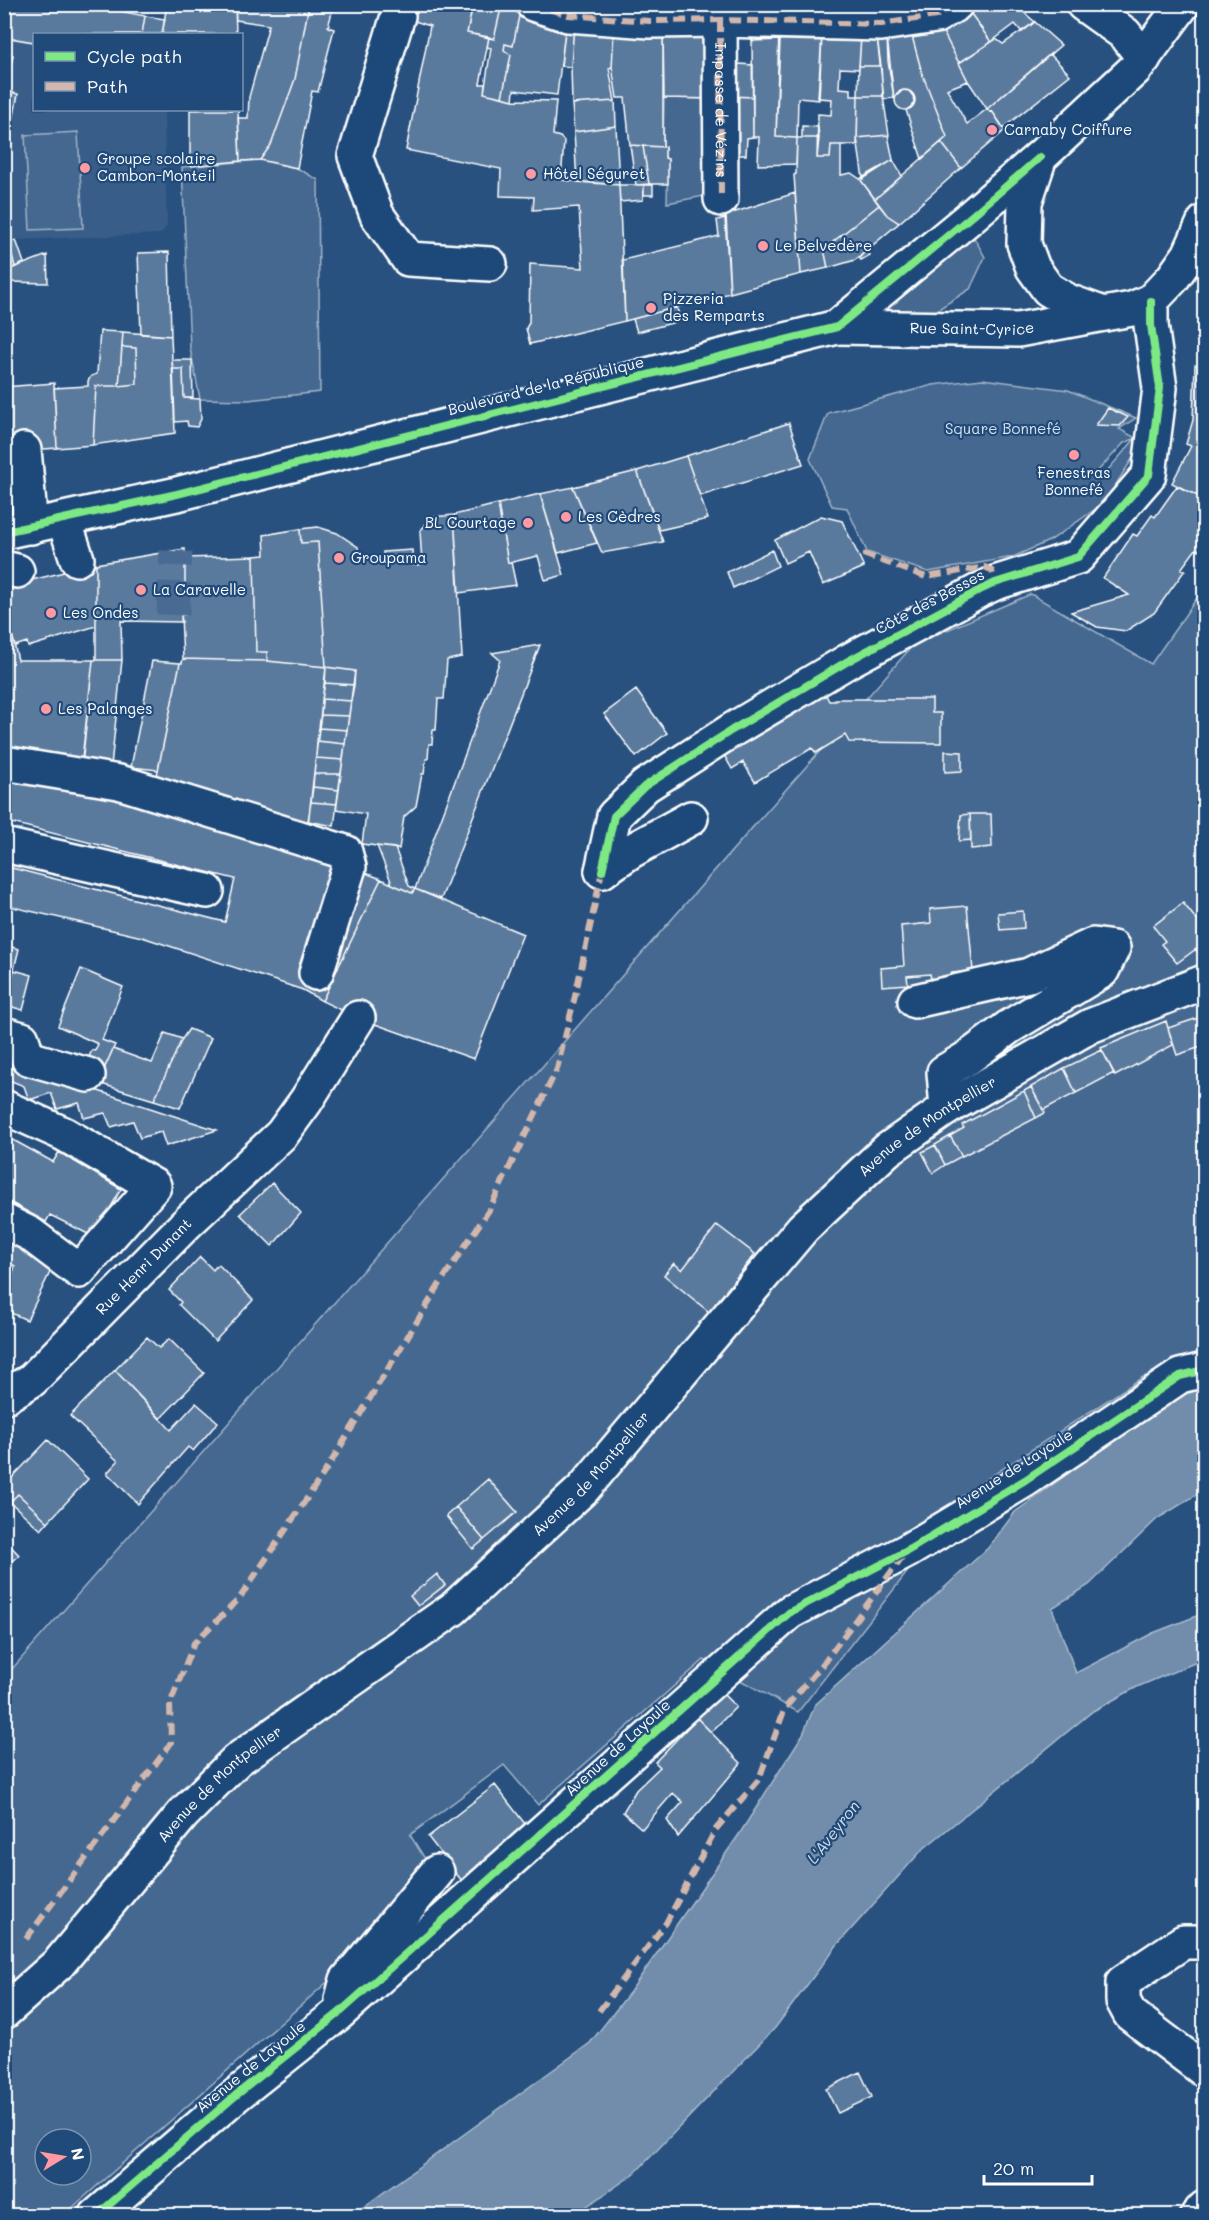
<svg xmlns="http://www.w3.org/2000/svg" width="1209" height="2220" viewBox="0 0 1209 2220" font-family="Mali,sans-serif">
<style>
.built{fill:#375d88}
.green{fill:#446890;stroke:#a2b4c8;stroke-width:1.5;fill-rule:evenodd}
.water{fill:#718dab;stroke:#aabbcd;stroke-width:1.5}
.building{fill:#5a7a9d;stroke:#fff;stroke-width:1.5}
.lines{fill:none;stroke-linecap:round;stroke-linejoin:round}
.minor-tunnel{stroke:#486b92;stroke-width:33;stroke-dasharray:33 16;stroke-linecap:butt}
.minor-casing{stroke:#fff;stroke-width:38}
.major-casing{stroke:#fff;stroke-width:38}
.minor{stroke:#1f4a7a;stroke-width:33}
.major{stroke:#1f4a7a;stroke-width:33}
.quiet{stroke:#d1b7ad;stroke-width:6;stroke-dasharray:12 6;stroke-linecap:butt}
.cycleway-casing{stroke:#1f4a7a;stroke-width:11}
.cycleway{stroke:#7ce984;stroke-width:8}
.poi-dot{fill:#ff9aa2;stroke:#1f4a7a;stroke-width:2}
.labels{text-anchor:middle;stroke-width:4.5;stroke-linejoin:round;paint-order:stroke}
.street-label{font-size:15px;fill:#fff;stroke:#1f4a7a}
.poi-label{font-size:15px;fill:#fff;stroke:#1f4a7a;text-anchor:start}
.park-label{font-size:15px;fill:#dae1e9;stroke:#1f4a7a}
.water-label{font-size:16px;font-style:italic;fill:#d4dde6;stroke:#1f4a7a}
</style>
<rect width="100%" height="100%" fill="#28517f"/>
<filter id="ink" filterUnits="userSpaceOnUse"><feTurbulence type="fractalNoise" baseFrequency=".0167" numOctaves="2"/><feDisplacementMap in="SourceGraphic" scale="12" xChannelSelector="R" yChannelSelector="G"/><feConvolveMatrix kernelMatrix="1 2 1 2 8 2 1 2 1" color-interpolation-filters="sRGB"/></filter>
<g filter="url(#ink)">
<!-- built -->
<path class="built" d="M4 5H111V6L147 12 142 34H34V110H164L167 226 161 234 16 240 5 238Z"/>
<!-- green -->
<path class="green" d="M664 98 715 99V194L667 203 668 159 665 158V148L663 147Z
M78 132 83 228 30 230 25 135Z
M260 160 297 168 318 180 320 392 248 400 200 399 190 348 182 167Z
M972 234 985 257 970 289 926 317 864 311 905 288 940 264Z
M982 379 1068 390 1136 418 1119 429 1143 442 1104 503 1051 540 1013 557 928 572 867 552 847 508 832 506 810 459 828 413 933 385ZM1134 439H1135L1099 480 1094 475 1124 443Z
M1204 588V1359L1143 1377 973 1488 798 1712 704 1660 538 1805 504 1765 410 1835 427 1862 333 1977 64 2215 5 2216V1677L914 644 1031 594 1151 664ZM45 2139H81V2175H45Z"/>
<!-- water -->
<path class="water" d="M1204 1388V1490L1157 1519 1089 1585 1052 1608 1076 1673 1153 1633 1204 1613V1659L1137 1687 1093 1711 922 1850 837 1945 775 2028 634 2174 574 2215 351 2216 590 2043 630 1992 740 1833 803 1734 815 1705 988 1548 1015 1512 1069 1473 1104 1441 1181 1395Z"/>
<!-- building -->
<path class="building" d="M4 4H105V8L145 16 142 34H34V42L4 37Z
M167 4H235L236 34H162Z
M235 4H309L295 79 271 145 260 160 240 161 238 118H248L249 97 269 25 236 20Z
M309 4H334L328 27 334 29 318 92 312 91 297 168 260 160 271 145 295 79Z
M363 4H473L467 33 489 37 480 84H485L484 93 513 100 556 101 553 135 560 137 564 141 561 180 619 185 625 321 530 344 526 328 529 323 530 264 583 268 579 207 533 210 534 197 500 196 501 169 406 150 430 26Z
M473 4H502L494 39 467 33Z
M502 4 520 11 513 46 505 44 504 50 511 55 502 97 484 93 491 48 487 47 489 37 494 39Z
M790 4H836L834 11 788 9Z
M836 4H863L861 12 834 11Z
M863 4H909L861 12Z
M982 4H1014L1035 22 1022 32 1015 24 991 42 969 11Z
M520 11 566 23 557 95 514 90 513 100 502 97 511 55 504 50 505 44 513 46Z
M969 11 991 42 959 63 941 28Z
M145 16 165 19 162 34H142Z
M1035 22 1061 45 987 109 968 81 959 63 996 39 1003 44Z
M566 23 574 24 571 67 561 66Z
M574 24 614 31 612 67 609 68 615 101 572 104 571 67Z
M941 28 968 81 947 89 967 124 987 109 990 112 992 111 1005 130 961 168 941 142 947 137 922 73 912 36Z
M614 31 663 32V147L630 145 625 98H617L612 67Z
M714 31 715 99 664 98 663 32Z
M752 31H779L778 40 752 41Z
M779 31 822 34 819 100 798 98 797 138 776 137Z
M822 34 861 36 859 69 840 68 839 88 851 89V96H858L857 145H831L830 158H817L818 114 831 115 832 99 818 98Z
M861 36 877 37 881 66H859Z
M912 36 922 73 947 137 922 159 906 110 911 107 914 102 913 96 909 91 903 90 894 98 888 61 887 37Z
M877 37H887L894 98 884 99Z
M780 40 776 137 797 138 796 164 758 165 759 137H753L752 41Z
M4 53 13 55 4 99Z
M1050 54 1070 75 1003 128 992 111 990 112 987 109Z
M724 63 753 65V97L729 96Z
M859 66H881L883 96H858Z
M895 100a10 10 0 1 1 20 0a10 10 0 1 1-20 0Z
M6 91 18 94 12 126 4 124Z
M729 96 753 97V137L747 138 746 155H724Z
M858 96H883L889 135 857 138Z
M615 101 616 126 574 132 572 104Z
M190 110H238L240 161 190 166Z
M616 126 619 185 577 182 574 132Z
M802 126 818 127 819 138H802Z
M888 135 893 160 863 179 857 138Z
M797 138H819L817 158H830L831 145H841V175L851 173 860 179 879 205 824 249 828 268 801 274 794 175 796 174Z
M941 142 961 168 899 223 887 215 875 199Z
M630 145 643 146 649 184 636 185Z
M643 146 665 147V158L668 159V184H649Z
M893 160 902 176 875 199 860 179Z
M619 185H644L643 200 620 202Z
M644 185H653V195H644Z
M795 193 801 274 730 293 726 215Z
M879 205 887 215 899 223 855 260 828 268 824 249Z
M725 218 730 293 625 321 623 260 719 236 717 220Z
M16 240 24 263 15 267 9 243Z
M4 243H9L15 267 4 271Z
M867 250 870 255 861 260 859 258Z
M169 252 171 336 141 334 138 253Z
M47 255 48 283 9 282 8 270Z
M677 307 680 321 637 332 633 319Z
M1204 314V337L1201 332Z
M100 331 123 332 119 386H96L93 445 57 448 54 388 88 386V381L91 376 97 374Z
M123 332 171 336 175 433 93 445 96 386H119Z
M122 347 136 348 137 384 119 386Z
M1204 358V499L1172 483 1191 446 1186 444 1193 420 1195 365H1203Z
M172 360H192L193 398H184L183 369H173Z
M173 369H183L184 398 200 399 201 419 197 427 188 426 187 421 175 422Z
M54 383 57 448 4 452V387Z
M1108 408 1128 417 1120 426 1096 425Z
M789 423 803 464 700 496 686 456Z
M686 456 708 519 659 530 637 471Z
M637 471 663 542 602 553 573 487Z
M1177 486 1204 499V543L1199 551 1196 549 1181 569 1185 570 1154 613 1126 631 1097 627 1071 612 1129 595 1103 578 1133 534 1137 536 1152 515 1155 517Z
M573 487 597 543 558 553 540 494Z
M540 494 564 575 545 580 538 556 508 563 498 504Z
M498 504 508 563 511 562 516 585 459 593 454 515Z
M454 515 462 657 447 660 444 699H438L436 730H433L432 744H429L428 759H426L424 774H422L416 806 404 817 399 849 362 844 366 814 336 809 355 671 326 667 318 542 301 543 300 529 318 527 337 533 358 547 359 559 383 557V552L412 550 413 565H418L422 564 420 531 432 517Z
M821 516 842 521 864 567 823 585 809 552 785 563 775 540Z
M300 529 301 543 318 542 326 667 267 661V652H256L254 556 265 555 264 535Z
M185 549V615H181L182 622 121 621 122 660H96V564Z
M772 550 778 566 733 588 727 572Z
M254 556 256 652H267V661L183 659 181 615H185V558Z
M96 564V626L28 647 27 642 15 646 4 604V587Z
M4 604 18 660H93L81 768 4 758Z
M540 645 441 899 415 889 500 660 492 653Z
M183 659 267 661 326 667 308 825 156 780 180 663H182Z
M93 660H122L111 766 82 765Z
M152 661 180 663 158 770 131 767Z
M326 667 355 671 354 685 325 683Z
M325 683 354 685 351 701 322 699Z
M636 690 667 733 636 757 604 714Z
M825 693 829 701H835V699H932V713H941V743L849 742 845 735 816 753 812 748 755 782 743 762 732 769 724 755Z
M322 699 351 701 349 716 321 715Z
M321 715 349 716 347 730 319 728Z
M319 728 347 730 345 744 317 741Z
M317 741 345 744 343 760 316 758Z
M945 751 962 752V771L945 772Z
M316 758 343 760 341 774H314Z
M4 770 284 840 381 879 322 1001 303 990 142 937 4 905V866L225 922 235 879 4 821Z
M314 774H341L339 790 313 787Z
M313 787 339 790 337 804 311 802Z
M311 802 337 804 334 826 308 821Z
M970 814H991L992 847 971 849Z
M970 814 971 840 959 841 961 815Z
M377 846 395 848 409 886 415 889 412 893 392 884Z
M381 879 412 893 415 889 523 934 474 1059 358 1018 322 1001Z
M1183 903 1204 929V960L1196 949 1177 963 1161 944 1165 941 1153 926Z
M967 906 973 971 952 973V977L931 979 930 974 907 976 908 984 882 986 881 968 904 966 901 926 931 923 930 909Z
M1023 911 1024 928 1000 930 998 913Z
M4 945 19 949 5 1005H4Z
M81 969 123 987 102 1040 115 1045 103 1071 86 1064 92 1050 95 1051 98 1044 58 1026Z
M14 970 32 975 23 1010 5 1005Z
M1204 1016V1046L1177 1055 1168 1028Z
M1166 1021 1173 1045 1115 1076 1101 1048Z
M189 1029 211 1038 180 1108 154 1100 182 1039Z
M165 1033 182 1039 154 1100 98 1083 113 1049 152 1063Z
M1102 1050 1114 1073 1076 1093 1064 1068Z
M4 1060 217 1130 166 1146 161 1132 140 1138 133 1121 111 1127 105 1113 84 1118 79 1103 57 1109 51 1093 29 1100 24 1086 4 1078Z
M1064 1068 1076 1093 1043 1110 1031 1087Z
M1031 1087 1045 1113 1036 1118 1024 1091Z
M1024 1091 1036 1118 962 1156 950 1136 964 1128 962 1125Z
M4 1135 53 1162 59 1152 121 1189 94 1237 50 1215 46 1222 4 1199Z
M950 1136 962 1156 945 1165 935 1145Z
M935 1145 945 1165 933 1173 922 1152Z
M272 1183 301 1213 272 1246 240 1214Z
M717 1225 755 1254 709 1312 664 1275 674 1263 682 1270Z
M4 1239 52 1268 27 1320 4 1310V1275L11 1278 15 1266 4 1261Z
M200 1257 213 1270 218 1264 253 1300 215 1341 179 1305 181 1302 169 1290Z
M147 1337 159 1348 169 1339 204 1373 160 1419 115 1370Z
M115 1370 171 1430 196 1403 218 1422 193 1451 188 1447 138 1504 107 1473 118 1461 70 1416Z
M48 1440 88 1479 48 1522 18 1494 10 1502 4 1496V1486Z
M488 1479 517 1512 484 1540 456 1507Z
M18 1494 48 1522 41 1530 10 1502Z
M456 1507 484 1540 473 1549 446 1516Z
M4 1539 19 1555 4 1568Z
M437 1574 445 1585 418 1606 410 1596Z
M722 1693 736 1707 711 1732 697 1718Z
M697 1718 741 1763 678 1837 667 1820 683 1802 673 1793 642 1829 623 1812 636 1790 660 1767 655 1762Z
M495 1785 529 1829 462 1881 428 1837Z
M860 2072 872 2097 838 2113 826 2089Z"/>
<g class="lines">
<!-- minor-tunnel -->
<path class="minor-tunnel" d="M173 615 176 551"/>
<!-- minor casing -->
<g class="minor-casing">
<g id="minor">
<path d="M533 4 568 15 650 21 720 20 881 24 936 16 956 4"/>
<path d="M1083 4 1125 34 1144 58"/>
<path d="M398 16 355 156 377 215 408 259 490 264"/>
<path d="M720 20 721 199"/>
<path id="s1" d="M837 327 1018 330 1104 314"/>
<path d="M24 450 31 527"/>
<path d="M64 520 77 559"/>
<path d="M4 532 177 494 837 327 968 219 1040 157"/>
<path d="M4 568 17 571"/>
<path d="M4 763 119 782 345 852 349 867 316 973"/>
<path d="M4 845 207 891"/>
<path d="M602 871 614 816 645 786 732 730 848 661 980 590 995 583 1078 557 1149 475 1160 388 1151 325V301"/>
<path d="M602 871 631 851 691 818"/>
<path d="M915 1001 1029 975 1093 945 1113 948 1102 971 1009 1027 969 1057 944 1072 947 1108"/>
<path d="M4 1034 22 1039 28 1058 88 1075"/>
<path d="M4 1107 64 1134 154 1186 79 1271 30 1234 4 1221"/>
<path id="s2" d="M4 1397 32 1380 186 1224 282 1134 306 1101 358 1018"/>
<path d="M1204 1942H1183L1123 1982V2001L1130 2014 1204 2070"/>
<path d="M342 1999 347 1980 437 1872"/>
<path d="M96 2216 235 2096 338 2014 790 1612 907 1551 1025 1480 1180 1376 1204 1370"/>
<path d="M1197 2216 1204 2208"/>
</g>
</g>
<!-- major casing -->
<g class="major-casing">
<g id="major">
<path d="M1183 4 1135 69 1040 157 1025 202 1024 244 1033 268 1048 289 1068 301 1104 314 1132 309 1151 301 1172 279 1189 255 1204 222"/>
<path id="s3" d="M4 2012 59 1963 183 1814 237 1760 453 1609 583 1489 803 1228 887 1150 947 1108 1090 1026 1204 982"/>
</g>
</g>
<!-- minor -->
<use href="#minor" class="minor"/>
<!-- major -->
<use href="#major" class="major"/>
<!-- quiet -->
<g class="quiet">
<path d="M533 4 568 15 650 21 720 20 881 24 936 16 956 4"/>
<path id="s4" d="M720 20 721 199"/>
<path d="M863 554 926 577 985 567 992 571 995 583"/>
<path d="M26 1939 171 1743 170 1704 194 1643 239 1599 328 1467 441 1282 489 1210 557 1069 576 992 602 871"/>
<path d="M599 2011 666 1923 716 1829 759 1779 785 1708 822 1665 903 1556"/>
</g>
<!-- cycleway casing -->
<g class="cycleway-casing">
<path id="cycleway" d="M4 532 177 494 837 327 968 219 1040 157
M602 871 614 816 645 786 732 730 848 661 980 590 995 583 1078 557 1149 475 1160 388 1151 325V301
M96 2216 235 2096 338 2014 790 1612 907 1551 1025 1480 1180 1376 1204 1370"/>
</g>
<!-- cycleway -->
<use href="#cycleway" class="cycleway"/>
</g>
</g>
<!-- markers -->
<g class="poi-dot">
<circle cx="992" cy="130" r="6"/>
<circle cx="85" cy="168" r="6"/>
<circle cx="531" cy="174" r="6"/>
<circle cx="763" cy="246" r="6"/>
<circle cx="651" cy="308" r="6"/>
<circle cx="1074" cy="455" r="6"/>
<circle cx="566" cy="517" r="6"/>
<circle cx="528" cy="523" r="6"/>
<circle cx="339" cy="558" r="6"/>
<circle cx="141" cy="590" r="6"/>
<circle cx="51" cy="613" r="6"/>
<circle cx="46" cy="709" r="6"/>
</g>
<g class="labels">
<!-- street labels -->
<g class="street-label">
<text dy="5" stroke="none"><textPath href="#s4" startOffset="90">Impasse de Vézins</textPath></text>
<text dy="5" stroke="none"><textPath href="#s1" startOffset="135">Rue Saint-Cyrice</textPath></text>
<text transform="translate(546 386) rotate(-14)" y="5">Boulevard de la République</text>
<text transform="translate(930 602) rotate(-28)" y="5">Côte des Besses</text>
<text dy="5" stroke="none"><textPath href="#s3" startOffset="1287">Avenue de Montpellier</textPath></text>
<text dy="5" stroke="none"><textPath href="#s2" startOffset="192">Rue Henri Dunant</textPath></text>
<text transform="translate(1014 1469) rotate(-32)" y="5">Avenue de Layoule</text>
<text dy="5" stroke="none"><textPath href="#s3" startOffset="801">Avenue de Montpellier</textPath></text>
<text transform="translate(618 1748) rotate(-42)" y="5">Avenue de Layoule</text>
<text dy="5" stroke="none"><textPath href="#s3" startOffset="315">Avenue de Montpellier</textPath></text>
<text transform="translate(251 2067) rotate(-39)" y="5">Avenue de Layoule</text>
</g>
<!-- poi labels -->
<g class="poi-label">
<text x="1004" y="135">Carnaby Coiffure</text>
<text x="97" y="164">Groupe scolaire<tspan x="97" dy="17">Cambon-Monteil</tspan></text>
<text x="543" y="179">Hôtel Séguret</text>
<text x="775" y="251">Le Belvedère</text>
<text x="663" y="304">Pizzeria<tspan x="663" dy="17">des Remparts</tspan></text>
<text x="1074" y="478" text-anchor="middle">Fenestras<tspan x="1074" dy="17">Bonnefé</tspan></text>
<text x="578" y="522">Les Cèdres</text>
<text x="516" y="528" text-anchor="end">BL Courtage</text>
<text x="351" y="563">Groupama</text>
<text x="153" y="595">La Caravelle</text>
<text x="63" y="618">Les Ondes</text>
<text x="58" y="714">Les Palanges</text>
</g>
<!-- park labels -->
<g class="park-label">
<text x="1003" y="434">Square Bonnefé</text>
</g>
<!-- water labels -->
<g class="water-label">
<text transform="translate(833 1832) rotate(-52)" y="6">L'Aveyron</text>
</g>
</g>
<!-- margin -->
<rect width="1209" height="2220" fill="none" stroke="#1f4a7a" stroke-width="24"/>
<rect x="12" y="12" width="1185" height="2196" fill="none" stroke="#fff" stroke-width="2" filter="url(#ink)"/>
<!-- legend -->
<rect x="33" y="33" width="210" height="78" fill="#1f4a7a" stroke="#7992af" stroke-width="1.5"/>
<rect x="45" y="52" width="30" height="9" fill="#7ce984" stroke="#7992af" stroke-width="1.5"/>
<text x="87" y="63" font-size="18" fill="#ffffff">Cycle path</text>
<rect x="45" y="82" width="30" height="9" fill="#d1b7ad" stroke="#7992af" stroke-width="1.5"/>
<text x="87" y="93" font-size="18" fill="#ffffff">Path</text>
<!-- north arrow -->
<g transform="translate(63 2157) rotate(79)"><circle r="28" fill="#1f4a7a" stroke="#7992af" stroke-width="1.5"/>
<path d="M0-4.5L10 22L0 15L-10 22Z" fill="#ff9aa2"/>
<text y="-9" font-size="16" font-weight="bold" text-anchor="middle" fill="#ffffff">N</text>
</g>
<!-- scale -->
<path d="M984 2175v9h108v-9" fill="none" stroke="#ffffff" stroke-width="3"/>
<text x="993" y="2175" font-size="18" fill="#ffffff" stroke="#1f4a7a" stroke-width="4.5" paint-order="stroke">20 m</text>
</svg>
